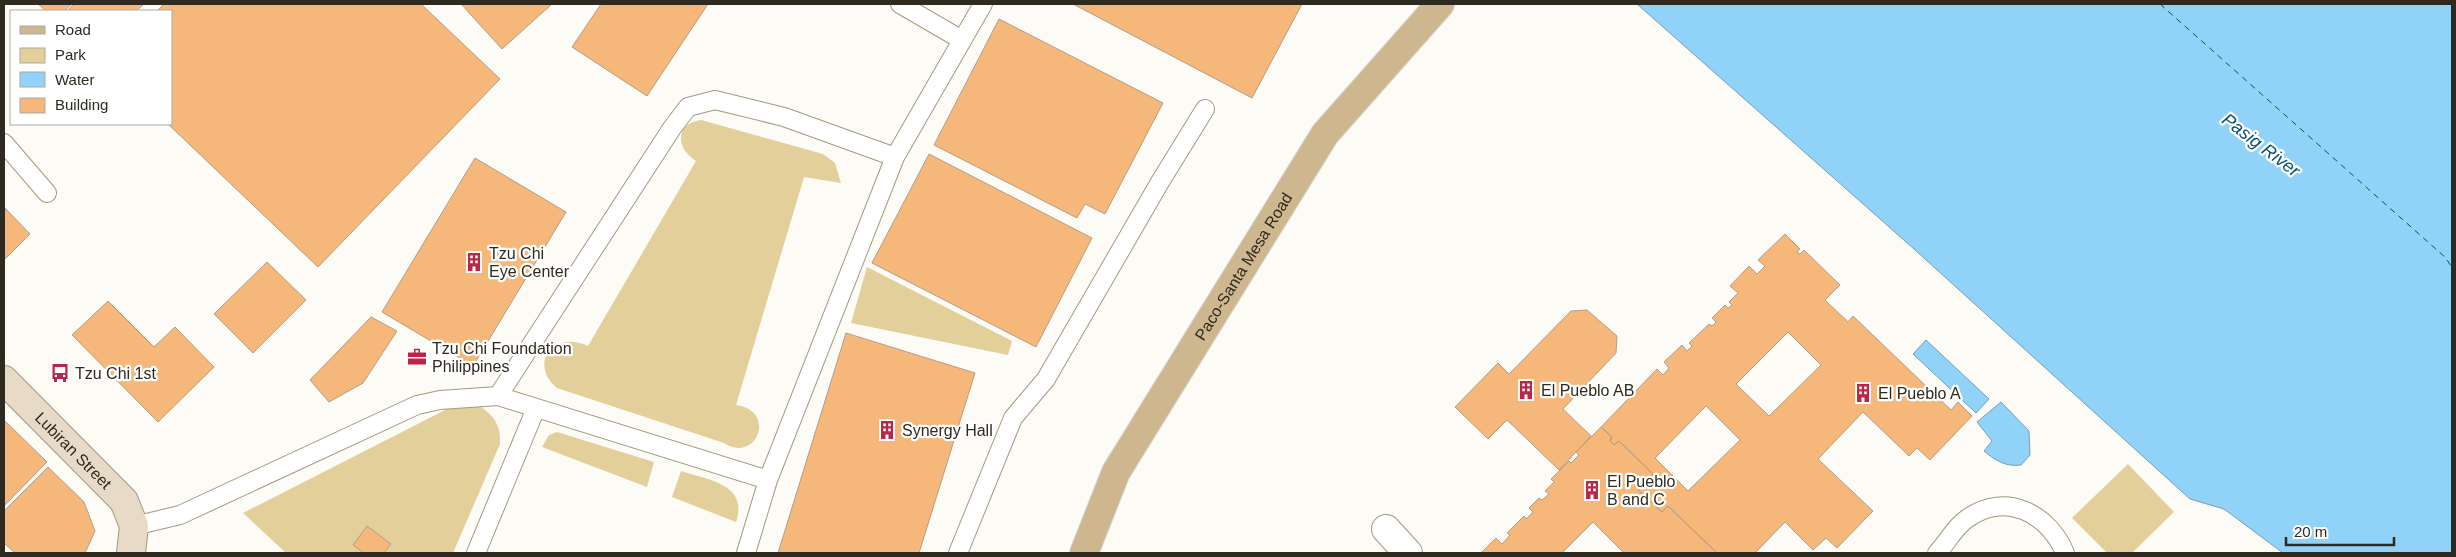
<svg xmlns="http://www.w3.org/2000/svg" width="2456" height="557" viewBox="0 0 2456 557" font-family="Arial,sans-serif">
<style>
.green{fill:#e2cf9a}
.water{fill:#91d3f8;stroke:#73a0b7}
.lines{fill:none;stroke-linecap:round;stroke-linejoin:round}
.ferry{stroke:#074f6e;stroke-width:1;stroke-dasharray:6 5;stroke-linecap:butt}
.building{fill:#f5b87a;stroke:#b49d88;fill-rule:evenodd}
.service-casing{stroke:#a3997e;stroke-width:20}
.minor-casing{stroke:#a3997e;stroke-width:30}
.secondary-casing{stroke:#a3997e;stroke-width:30}
.primary-casing{stroke:#d9d9d7;stroke-width:30}
.service{stroke:#fff;stroke-width:18}
.minor{stroke:#fff;stroke-width:28}
.secondary{stroke:#e7dbc7;stroke-width:28}
.primary{stroke:#ceb68e;stroke-width:28}
.labels{text-anchor:middle;stroke-width:4.5;stroke-linejoin:round;paint-order:stroke}
.poi-label{font-size:16px;fill:#2e2a1f;stroke:#fff;text-anchor:start}
.street-label{font-size:16px;fill:#2e2a1f;stroke:#fff}
.water-label{font-size:18px;font-style:italic;fill:#074f6e;stroke:#fff}
</style>
<rect width="100%" height="100%" fill="#fdfbf5"/>
<!-- green -->
<path class="green" d="M701 120 823 154 835 163 841 183 804 177 736 405C778 411 756 464 724 443L557 388C528 364 553 330 588 346L696 161C676 148 674 124 701 120Z
M867 267 1012 341 1008 355 851 323Z
M478 405C494 415 501 425 500 444L453 553H286L243 513 449 408Z
M557 432 654 462 647 487 542 447 549 435Z
M2128 464 2174 512 2132 553H2107L2072 518Z
M681 471C708 480 749 484 736 522L672 497Z"/>
<!-- water -->
<path class="water" d="M1637 4H2452V553H2283L2224 509 2190 499 1914 249Z
M1926 340 1989 399 1976 413 1913 354Z
M2001 402 2029 431 2030 455 2021 465C2006 467 1996 461 1984 451L1992 441 1977 422Z"/>
<g class="lines">
<!-- ferry -->
<path class="ferry" d="M2160 4 2446 258 2452 268"/>
</g>
<!-- building -->
<path class="building" d="M38 4H72L64 11H46Z
M74 4H144L136 11H67Z
M164 4H421L500 79 318 267 168 124H171V11H157Z
M461 4H552L502 49Z
M601 4H708L647 96 572 47Z
M1073 4H1302L1252 98Z
M999 19 1163 103 1105 214 1085 204 1077 218 934 145Z
M929 154 1092 238 1036 347 872 263Z
M475 158 566 212 473 366 382 312Z
M4 207 30 234 4 260Z
M1785 234 1800 249 1797 252 1800 254 1804 250 1840 285 1825 300 1848 322 1853 316 1951 410 1958 402 1972 416 1930 460 1917 448 1909 456 1863 412 1818 459 1873 511 1837 548 1826 538 1813 550 1785 522 1755 553H1717L1668 506 1662 512 1638 490 1653 474 1619 441 1614 445 1610 441 1612 437 1601 427 1657 369 1663 375 1669 368 1664 362 1682 345 1687 351 1692 346 1689 343 1709 324 1712 326 1716 322 1712 318 1725 305 1728 308 1732 305 1729 302 1738 293 1730 286 1749 266 1757 274 1765 266 1758 260ZM1788 332 1821 365 1769 416 1736 384ZM1706 406 1740 440 1688 491 1655 458Z
M267 262 306 300 253 353 214 314Z
M108 301 154 347 175 327 214 367 158 422 72 335Z
M1587 310 1617 336 1616 353 1563 409 1591 436 1559 470 1507 420 1488 439 1455 407 1498 363 1509 374 1571 311Z
M371 317 397 331 363 383 329 402 310 380Z
M846 333 975 373 919 553H778Z
M5 421 47 462 4 506V422Z
M1601 427 1612 437 1610 441 1614 445 1619 441 1653 474 1638 490 1662 512 1668 506 1717 553H1624L1593 522 1562 553H1484L1482 552 1496 538 1502 544 1510 535 1507 533 1524 516 1526 519 1533 512 1529 508 1539 498 1542 500 1549 494 1545 491 1554 482 1551 479 1569 461 1571 463 1579 455 1576 452Z
M48 467 84 502 95 531 85 553H15L4 543V511Z
M367 526 391 544 384 553H364L353 545Z"/>
<g class="lines">
<!-- service casing -->
<g class="service-casing">
<path id="service" d="M900 4 962 40
M4 143 47 193
M498 396 672 128 688 107 715 100 784 117 895 157
M134 526 180 515 417 405 440 400 498 396 768 480
M476 553 536 408
M746 553 768 480 895 157 983 4
M958 553 1013 418 1046 379 1160 182 1205 109
M1937 553C1948 542 1954 527 1968 518 2006 491 2049 514 2065 553"/>
</g>
<!-- minor casing -->
<g class="minor-casing">
<path id="minor" d="M1386 529 1408 553"/>
</g>
<!-- secondary casing -->
<g class="secondary-casing">
<g id="secondary">
<path id="s1" d="M4 380 124 501 134 526 131 553"/>
</g>
</g>
<!-- primary casing -->
<g class="primary-casing">
<g id="primary">
<path id="s2" d="M1084 553 1116 472 1325 134 1440 4"/>
</g>
</g>
<!-- service -->
<use href="#service" class="service"/>
<!-- minor -->
<use href="#minor" class="minor"/>
<!-- secondary -->
<use href="#secondary" class="secondary"/>
<!-- primary -->
<use href="#primary" class="primary"/>
</g>
<!-- icons -->
<defs>
<g id="building-bare" transform="scale(1.5)"><path d="M-4-6H4V6H1V3H-1V6H-4ZM-2.5-4.3h1.7v1.8h-1.7ZM.8-4.3h1.7v1.8H.8ZM-2.5-1h1.7V.8h-1.7ZM.8-1h1.7V.8H.8Z" fill="#b82749" stroke="#fff" stroke-width="2.5" paint-order="stroke"/></g>
<g id="office-bare" transform="scale(1.5)"><path d="M-6-3h4V-5.5h4V-3h4V5H-6ZM-1-4.5V-3h2v-1.5ZM-6 0V1H6V0Z" fill="#b82749" stroke="#fff" stroke-width="2.5" paint-order="stroke"/></g>
<g id="bus-bare" transform="scale(1.5)"><path d="M-5-6H5V4H4V6H2V4H-2V6H-4V4H-5ZM-3.5-4V0h7V-4ZM-3.5 1.2v1.5H-2V1.2ZM2 1.2v1.5H3.5V1.2Z" fill="#b82749" stroke="#fff" stroke-width="2.5" paint-order="stroke"/></g>
</defs>
<g fill-rule="evenodd">
<use href="#building-bare" x="474" y="262"/>
<use href="#office-bare" x="417" y="357"/>
<use href="#bus-bare" x="60" y="373"/>
<use href="#building-bare" x="1526" y="390"/>
<use href="#building-bare" x="1863" y="393"/>
<use href="#building-bare" x="887" y="430"/>
<use href="#building-bare" x="1592" y="490"/>
</g>
<g class="labels">
<!-- poi labels -->
<g class="poi-label">
<text x="489" y="259">Tzu Chi<tspan x="489" dy="18">Eye Center</tspan></text>
<text x="432" y="354">Tzu Chi Foundation<tspan x="432" dy="18">Philippines</tspan></text>
<text x="75" y="379">Tzu Chi 1st</text>
<text x="1541" y="396">El Pueblo AB</text>
<text x="1878" y="399">El Pueblo A</text>
<text x="902" y="436">Synergy Hall</text>
<text x="1607" y="487">El Pueblo<tspan x="1607" dy="18">B and C</tspan></text>
</g>
<!-- street labels -->
<g class="street-label">
<text dy="6" stroke="none"><textPath href="#s2" startOffset="329">Paco-Santa Mesa Road</textPath></text>
<text dy="6" stroke="none"><textPath href="#s1" startOffset="99">Lubiran Street</textPath></text>
</g>
<!-- water labels -->
<g class="water-label">
<text transform="translate(2261 145) rotate(37)" y="6">Pasig River</text>
</g>
</g>
<!-- border -->
<rect width="2456" height="557" fill="none" stroke="#2e2a1f" stroke-width="10"/>
<!-- legend -->
<rect x="10" y="10" width="162" height="115" fill="#ffffff" stroke="#abaaa5"/>
<rect x="20" y="26" width="25" height="8" fill="#ceb68e" stroke="#abaaa5"/>
<text x="55" y="35" font-size="15" fill="#2e2a1f">Road</text>
<rect x="20" y="48" width="25" height="15" fill="#e2cf9a" stroke="#abaaa5"/>
<text x="55" y="60" font-size="15" fill="#2e2a1f">Park</text>
<rect x="20" y="72" width="25" height="15" fill="#91d3f8" stroke="#abaaa5"/>
<text x="55" y="85" font-size="15" fill="#2e2a1f">Water</text>
<rect x="20" y="98" width="25" height="15" fill="#f5b87a" stroke="#abaaa5"/>
<text x="55" y="110" font-size="15" fill="#2e2a1f">Building</text>
<!-- scale -->
<path d="M2286 537v8h108v-8" fill="none" stroke="#2e2a1f" stroke-width="2.5"/>
<text x="2294" y="537" font-size="15" fill="#2e2a1f" stroke="#ffffff" stroke-width="4" paint-order="stroke">20 m</text>
</svg>
